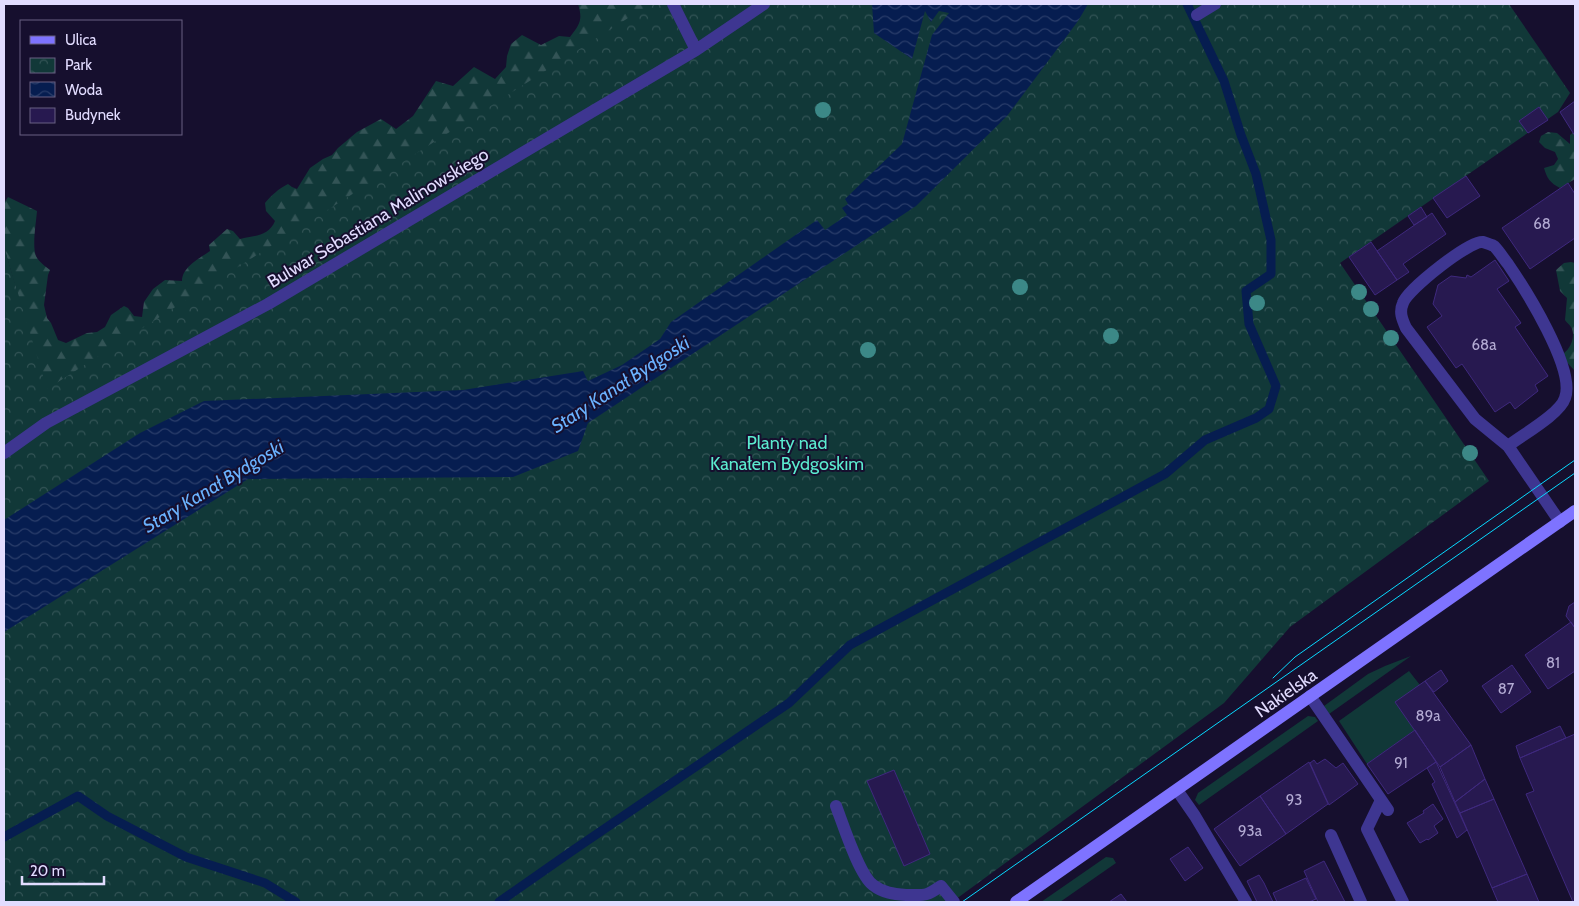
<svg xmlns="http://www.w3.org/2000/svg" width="1579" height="906" viewBox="0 0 1579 906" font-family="Cabin,sans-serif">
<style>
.grass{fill:#113838}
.forest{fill:url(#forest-firs)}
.park{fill:url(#park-crowns)}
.water{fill:url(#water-waves)}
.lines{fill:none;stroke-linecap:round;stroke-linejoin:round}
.stream{stroke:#061d50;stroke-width:9}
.building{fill:#271950;stroke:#3f297e}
.lane{stroke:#3e3691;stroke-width:12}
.street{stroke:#3e3691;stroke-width:12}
.secondary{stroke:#7e73ff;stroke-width:12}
.tram{stroke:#08d9ff;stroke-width:1}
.tree{fill:#3c8887}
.labels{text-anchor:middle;stroke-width:4;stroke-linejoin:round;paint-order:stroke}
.number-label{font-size:15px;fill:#b3abd3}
.street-label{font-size:18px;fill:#e2dcff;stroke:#160f2e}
.park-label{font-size:18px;fill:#5bebcf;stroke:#160f2e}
.water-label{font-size:19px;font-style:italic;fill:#6ab2ff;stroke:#160f2e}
</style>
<defs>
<pattern id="forest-firs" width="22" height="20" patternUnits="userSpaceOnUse" patternTransform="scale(1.25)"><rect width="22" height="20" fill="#113838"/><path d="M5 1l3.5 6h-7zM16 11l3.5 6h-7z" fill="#335456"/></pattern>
<pattern id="park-crowns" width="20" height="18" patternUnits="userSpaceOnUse" patternTransform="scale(1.25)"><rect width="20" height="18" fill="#113838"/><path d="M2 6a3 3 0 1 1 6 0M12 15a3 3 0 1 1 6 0" fill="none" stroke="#335456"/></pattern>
<pattern id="water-waves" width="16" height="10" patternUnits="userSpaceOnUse" patternTransform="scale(1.25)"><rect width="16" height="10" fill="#061d50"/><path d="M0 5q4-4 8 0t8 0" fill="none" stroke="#2a3d6a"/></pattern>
</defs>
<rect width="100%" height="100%" fill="#160f2e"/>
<!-- grass -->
<path class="grass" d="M1411 656 1329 714 1324 706 1368 674 1385 666Z
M1409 671 1420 685 1415 730 1367 764 1339 721Z
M1308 716 1315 717 1318 721 1199 805 1195 800 1198 793Z
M1106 857 1113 858 1116 863 1060 902H1041Z"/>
<!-- forest -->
<path class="forest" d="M578 4H752L51 409 4 247V203L8 197 37 211C36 223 32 246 36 256 39 262 45 266 50 270L48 275 44 305 47 318 51 323 58 340 66 343 87 333 97 332 105 327 111 315 124 306 128 308 134 316 142 317 144 302 153 289 165 280 182 281C182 267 200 258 210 251L209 245 227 229 233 231 240 239C254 236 269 236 275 221L266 211 265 203C272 195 278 189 288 184L292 187 297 189 310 168 323 159 332 155 338 148 357 132 381 119 396 129 413 116 436 81 453 86 474 67 495 79 506 67 507 56 511 44 522 35 541 45 559 36 570 37C580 24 583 20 578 4Z
M1548 132 1557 133 1570 144V135L1573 133 1575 136V179L1560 188C1550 183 1547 178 1544 168L1554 165 1558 159 1555 152 1545 148 1539 142 1541 136Z
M1571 262 1575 263V373L1574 370 1563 358 1564 353C1571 348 1576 335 1571 327 1569 324 1567 323 1565 320L1567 298 1560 291 1556 270 1564 263Z"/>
<!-- park -->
<path class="park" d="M650 4H1509L1570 93 1558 112 1340 263 1489 481 1290 627 1224 703 952 902H4V247L47 389Z"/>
<!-- water -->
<path class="water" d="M872 4H1088L1078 21 1007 116 916 206 588 423 578 451 513 477 248 479 4 632V520L140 433 204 401 463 390 583 371 588 381 622 365 660 339 671 322 817 220 825 230 847 215 842 208 848 204 845 199 902 144 932 35 949 13 939 11 931 22 925 11 912 59 874 33Z"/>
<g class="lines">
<!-- stream -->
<path class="stream" d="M4 837 78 796 107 816 186 857 265 883 296 902
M499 902 572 851 789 703 850 645 1165 474 1205 440 1256 418 1269 409 1276 386 1249 324 1246 291 1271 274V240L1256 174 1241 135 1224 81 1187 4"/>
</g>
<!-- building -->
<path class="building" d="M1575 101V136L1560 112Z
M1539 107 1548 120 1528 133 1519 121Z
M1466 176 1480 196 1447 218 1433 198Z
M1568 183 1575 194V238L1530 269 1502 228Z
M1421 207 1427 217 1414 225 1408 216Z
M1432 213 1446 234 1403 264 1409 272 1397 280 1377 251Z
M1371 242 1397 280 1375 295 1349 257Z
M1495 260 1509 281 1497 289 1521 323 1515 327 1548 376 1535 385 1538 391 1515 409 1510 402 1495 412 1462 364 1456 368 1427 327 1442 316 1433 304 1438 285 1451 276 1466 278 1467 275 1471 277Z
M1575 602V628L1566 616 1569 606Z
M1571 622 1575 628V671L1548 689 1525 655Z
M1512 665 1531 692 1501 713 1482 686Z
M1441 670 1448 681 1434 692 1425 681Z
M1425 681 1471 745 1440 767 1395 702Z
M1560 726 1566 738 1520 758 1516 746Z
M1415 730 1436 762 1388 794 1367 764Z
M1575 734V902H1573L1526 794 1534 791 1520 758Z
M1471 745 1485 779 1455 802 1440 767Z
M1325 759 1336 768 1343 763 1358 784 1329 805 1310 763 1314 760 1317 764Z
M1309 762 1328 804 1286 834 1260 796Z
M1436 762 1467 830 1457 838 1432 784 1435 782 1427 768Z
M894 770 930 854 904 866 867 781Z
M1485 779 1494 799 1460 813 1455 802Z
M1260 796 1286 834 1240 866 1214 829Z
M1494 799 1527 874 1492 888 1460 813Z
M1433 804 1443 819 1434 826 1438 833 1428 840 1427 839 1420 843 1407 823 1424 813 1423 811Z
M1188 847 1203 868 1185 881 1170 859Z
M1324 861 1345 902H1318L1304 871Z
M1527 874 1539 902H1498L1492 888Z
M1259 875 1264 883 1273 902H1257L1247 881Z
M1306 878 1316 899 1309 902H1277L1273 893Z
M1121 894 1127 902H1109Z"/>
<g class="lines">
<!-- lane -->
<path class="lane" d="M1508 446C1522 435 1560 414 1565 398 1576 369 1525 289 1508 264 1504 259 1499 251 1494 246 1492 245 1486 243 1483 242 1470 240 1408 289 1403 303 1399 312 1402 319 1406 328L1475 419 1508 446 1560 522
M1310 696 1388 810
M1177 790 1195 816 1246 902
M1381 800 1367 829 1403 902
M836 806C843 824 859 875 873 885 883 893 894 894 906 895 925 895 925 897 941 886L954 902
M1331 835 1361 902"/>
<!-- street -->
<path class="street" d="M673 4 696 50
M1197 15 1215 4
M4 453 46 423 268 304 696 50 764 4"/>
<!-- secondary -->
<path class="secondary" d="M1016 902 1575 511"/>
<!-- tram -->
<path class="tram" d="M1273 678 1295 657 1575 460
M962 902 1575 473"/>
</g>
<!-- trees -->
<g class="tree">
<circle cx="823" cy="110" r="8"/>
<circle cx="1020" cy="287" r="8"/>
<circle cx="1359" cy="292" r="8"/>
<circle cx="1257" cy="303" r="8"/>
<circle cx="1371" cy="309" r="8"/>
<circle cx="1111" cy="336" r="8"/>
<circle cx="1391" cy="338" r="8"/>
<circle cx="868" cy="350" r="8"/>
<circle cx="1470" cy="453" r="8"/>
</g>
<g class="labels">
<!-- number labels -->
<g class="number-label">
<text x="1542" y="229">68</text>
<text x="1484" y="350">68a</text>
<text x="1553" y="668">81</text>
<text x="1506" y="694">87</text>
<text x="1428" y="721">89a</text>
<text x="1401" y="768">91</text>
<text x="1294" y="805">93</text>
<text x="1250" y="836">93a</text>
</g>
<!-- street labels -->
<g class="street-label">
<text transform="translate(378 218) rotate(-31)" y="6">Bulwar Sebastiana Malinowskiego</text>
<text transform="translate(1286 693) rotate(-35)" y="6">Nakielska</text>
</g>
<!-- park labels -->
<g class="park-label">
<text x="787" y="449">Planty nad<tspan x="787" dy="21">Kanałem Bydgoskim</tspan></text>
</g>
<!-- water labels -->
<g class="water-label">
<text transform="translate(620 384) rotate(-33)" y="7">Stary Kanał Bydgoski</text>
<text transform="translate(213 486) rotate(-31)" y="7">Stary Kanał Bydgoski</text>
</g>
</g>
<!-- border -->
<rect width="1579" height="906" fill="none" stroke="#e2dcff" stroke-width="10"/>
<!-- legend -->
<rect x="20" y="20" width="162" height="115" fill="#160f2e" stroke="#686182"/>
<rect x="30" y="36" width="25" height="8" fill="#7e73ff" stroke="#686182"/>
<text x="65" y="45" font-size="15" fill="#e2dcff">Ulica</text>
<rect x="30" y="58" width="25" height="15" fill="url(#park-crowns)" stroke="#686182"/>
<text x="65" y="70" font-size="15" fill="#e2dcff">Park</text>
<rect x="30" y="82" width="25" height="15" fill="url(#water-waves)" stroke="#686182"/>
<text x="65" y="95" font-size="15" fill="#e2dcff">Woda</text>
<rect x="30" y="108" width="25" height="15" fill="#271950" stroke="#686182"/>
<text x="65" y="120" font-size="15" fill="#e2dcff">Budynek</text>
<!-- scale -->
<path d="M22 876v8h82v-8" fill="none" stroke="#e2dcff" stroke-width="2.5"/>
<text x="30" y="876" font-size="15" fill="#e2dcff" stroke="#160f2e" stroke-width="4" paint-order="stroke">20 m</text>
</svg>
